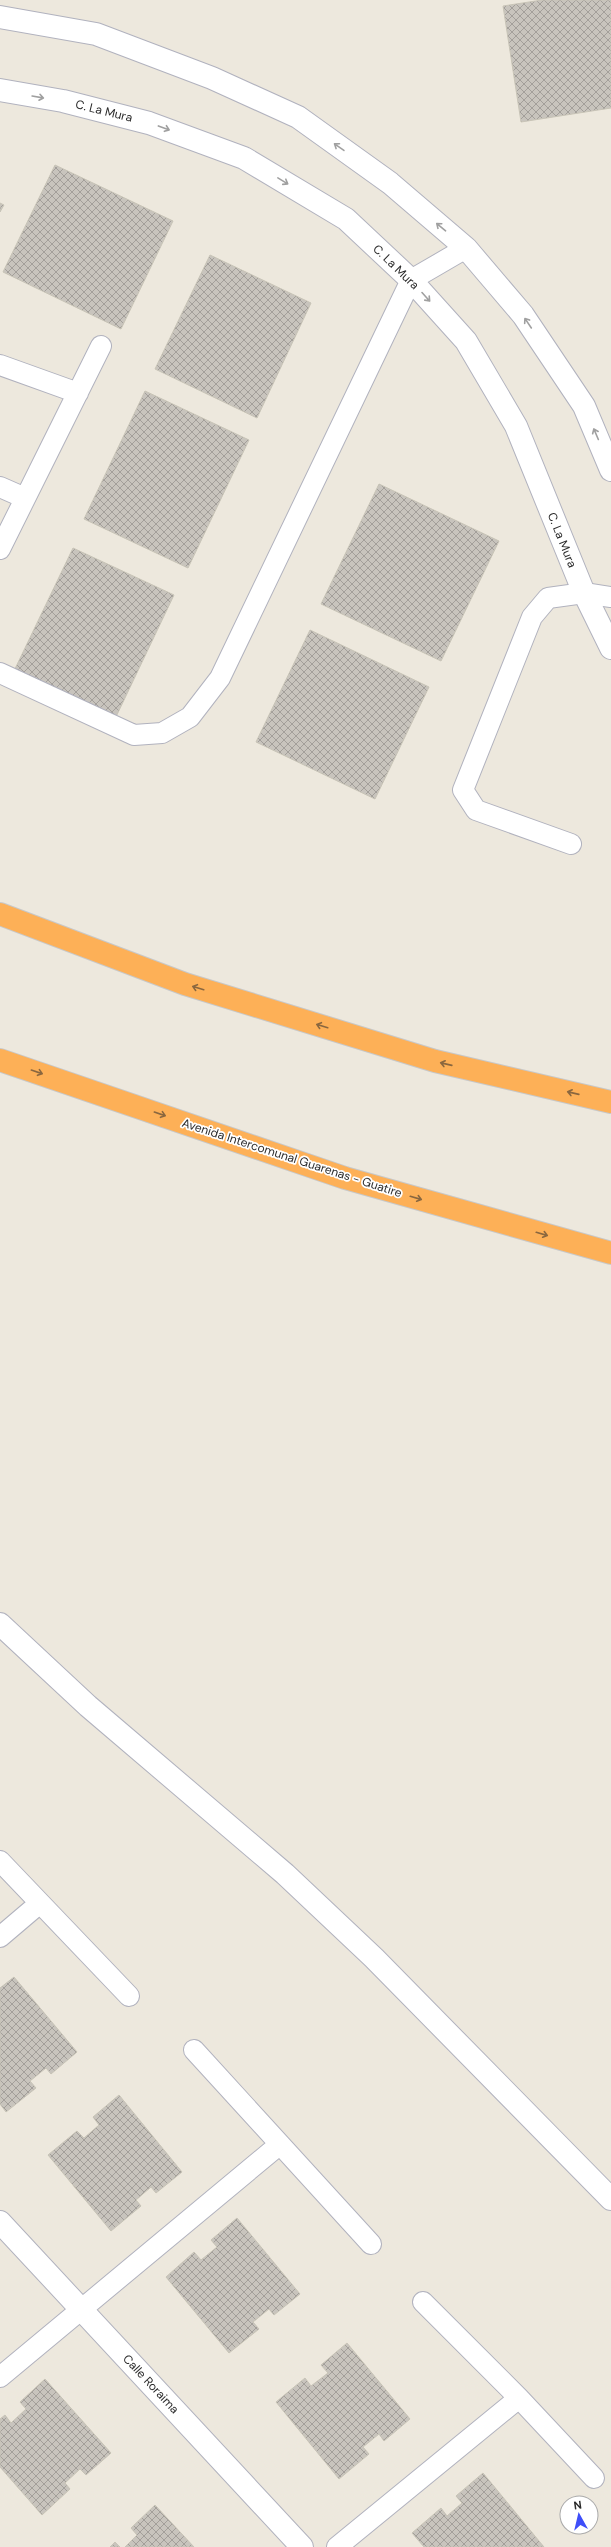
<svg xmlns="http://www.w3.org/2000/svg" width="611" height="2547" viewBox="0 0 611 2547" font-family="'DM Sans',sans-serif">
<style>
.building{fill:url(#building-cross-hatch);stroke:#c8c4b7}
.lines{fill:none;stroke-linecap:round;stroke-linejoin:round}
.lane-casing{stroke:#b1b2be;stroke-width:22}
.street-casing{stroke:#b1b2be;stroke-width:24}
.highway-casing{stroke:#c8c8c8;stroke-width:24}
.lane{stroke:#fff;stroke-width:20}
.street{stroke:#fff;stroke-width:22}
.highway{stroke:#fdb057;stroke-width:22}
.oneway{stroke:#a0a0a0}
.oneway2{stroke:#8a673f}
.labels{text-anchor:middle;stroke-width:3.5;stroke-linejoin:round;paint-order:stroke}
.street-label{font-size:12px;fill:#2b2b2b;stroke:#fff}
</style>
<defs>
<pattern id="building-cross-hatch" width="8" height="8" patternUnits="userSpaceOnUse"><rect width="8" height="8" fill="#c8c4bd"/><path d="M0 0l8 8M0 8l8-8" fill="none" stroke="#a39f9a"/></pattern>
</defs>
<rect width="100%" height="100%" fill="#ede8dd"/>
<!-- building -->
<path class="building" d="M542 0H611V108L521 122 503 6Z
M55 165 173 221 121 329 3 272Z
M0 203 4 205 0 212Z
M210 255 311 303 257 418 155 369Z
M145 391 249 440 188 568 84 519Z
M379 484 499 541 441 661 321 604Z
M73 548 174 595 114 721 13 673Z
M310 630 429 687 375 799 256 742Z
M14 1977 77 2052 51 2074 46 2068 30 2081 36 2088 6 2112 0 2104V1988Z
M119 2095 182 2172 156 2193 151 2187 136 2200 141 2206 111 2231 48 2155 77 2131 84 2138 99 2125 93 2117Z
M237 2218 300 2294 274 2315 269 2309 253 2322 259 2329 229 2353 166 2277 194 2252 201 2260 217 2247 211 2240Z
M347 2343 410 2419 384 2441 379 2434 363 2447 369 2454 339 2479 276 2402 305 2378 311 2386 328 2373 321 2365Z
M45 2379 111 2453 86 2475 80 2469 65 2483 70 2489 42 2515 0 2467V2419L5 2415 11 2423 26 2409 20 2402Z
M483 2473 544 2547H424L412 2533 441 2508 447 2516 462 2503 456 2496Z
M155 2505 194 2547H125L137 2535 131 2528Z
M115 2542 120 2547H110Z"/>
<g class="lines">
<!-- lane casing -->
<g class="lane-casing">
<path id="lane" d="M0 365 78 393
M0 487 25 498
M0 549 101 346
M0 673 134 735 162 733 190 717 220 678 411 280 466 248
M571 844 476 810 463 790 532 617 548 598 584 593 611 597
M0 1861 129 1996
M0 1937 40 1903
M194 2050 371 2244
M423 2302 519 2398 594 2478
M0 2377 279 2145
M337 2547 519 2398"/>
</g>
<!-- street casing -->
<g class="street-casing">
<path id="street" d="M0 17 96 34 212 78 298 117 390 183 466 248 523 315 584 406 611 470
M0 90 63 101 149 123 244 158 346 219 411 280 466 341 516 426 584 593 611 648
M0 1624 88 1706 285 1874 374 1958 611 2199
M0 2222 302 2547"/>
</g>
<!-- highway casing -->
<g class="highway-casing">
<path id="highway" d="M0 914 185 984 435 1061 611 1102
M0 1060 345 1178 611 1253"/>
</g>
<!-- lane -->
<use href="#lane" class="lane"/>
<!-- street -->
<use href="#street" class="street"/>
<!-- highway -->
<use href="#highway" class="highway"/>
</g>
<!-- one-way arrows -->
<defs><path id="oneway-shaft" d="M-6 0H5M1.5-3L5.5 0L1.5 3" fill="none" stroke-width="1.6" stroke-linecap="round" stroke-linejoin="round"/></defs>
<g class="oneway">
<use href="#oneway-shaft" transform="translate(38 97) rotate(10)"/>
<use href="#oneway-shaft" transform="translate(164 128) rotate(20)"/>
<use href="#oneway-shaft" transform="translate(339 147) rotate(-145)"/>
<use href="#oneway-shaft" transform="translate(283 181) rotate(31)"/>
<use href="#oneway-shaft" transform="translate(441 227) rotate(-140)"/>
<use href="#oneway-shaft" transform="translate(426 297) rotate(48)"/>
<use href="#oneway-shaft" transform="translate(528 323) rotate(-124)"/>
<use href="#oneway-shaft" transform="translate(596 434) rotate(-113)"/>
</g>
<g class="oneway2">
<use href="#oneway-shaft" transform="translate(198 988) rotate(-163)"/>
<use href="#oneway-shaft" transform="translate(322 1026) rotate(-163)"/>
<use href="#oneway-shaft" transform="translate(446 1064) rotate(-167)"/>
<use href="#oneway-shaft" transform="translate(37 1072) rotate(19)"/>
<use href="#oneway-shaft" transform="translate(573 1093) rotate(-167)"/>
<use href="#oneway-shaft" transform="translate(160 1114) rotate(19)"/>
<use href="#oneway-shaft" transform="translate(416 1198) rotate(16)"/>
<use href="#oneway-shaft" transform="translate(542 1234) rotate(16)"/>
</g>
<g class="labels">
<!-- street labels -->
<g class="street-label">
<text transform="translate(104 111) rotate(14)" y="4">C. La Mura</text>
<text transform="translate(396 267) rotate(44)" y="4">C. La Mura</text>
<text transform="translate(562 540) rotate(68)" y="4">C. La Mura</text>
<text transform="translate(292 1158) rotate(18)" y="4">Avenida Intercomunal Guarenas - Guatire</text>
<text transform="translate(151 2384) rotate(47)" y="4">Calle Roraima</text>
</g>
</g>
<!-- north arrow -->
<g transform="translate(579 2515) rotate(352)"><circle r="19" fill="#ffffff" stroke="#aaaaaa"/>
<path d="M0-3L7 15L0 10L-7 15Z" fill="#3e4ef9"/>
<text y="-6" font-size="11" font-weight="bold" text-anchor="middle" fill="#2b2b2b">N</text>
</g>
</svg>
